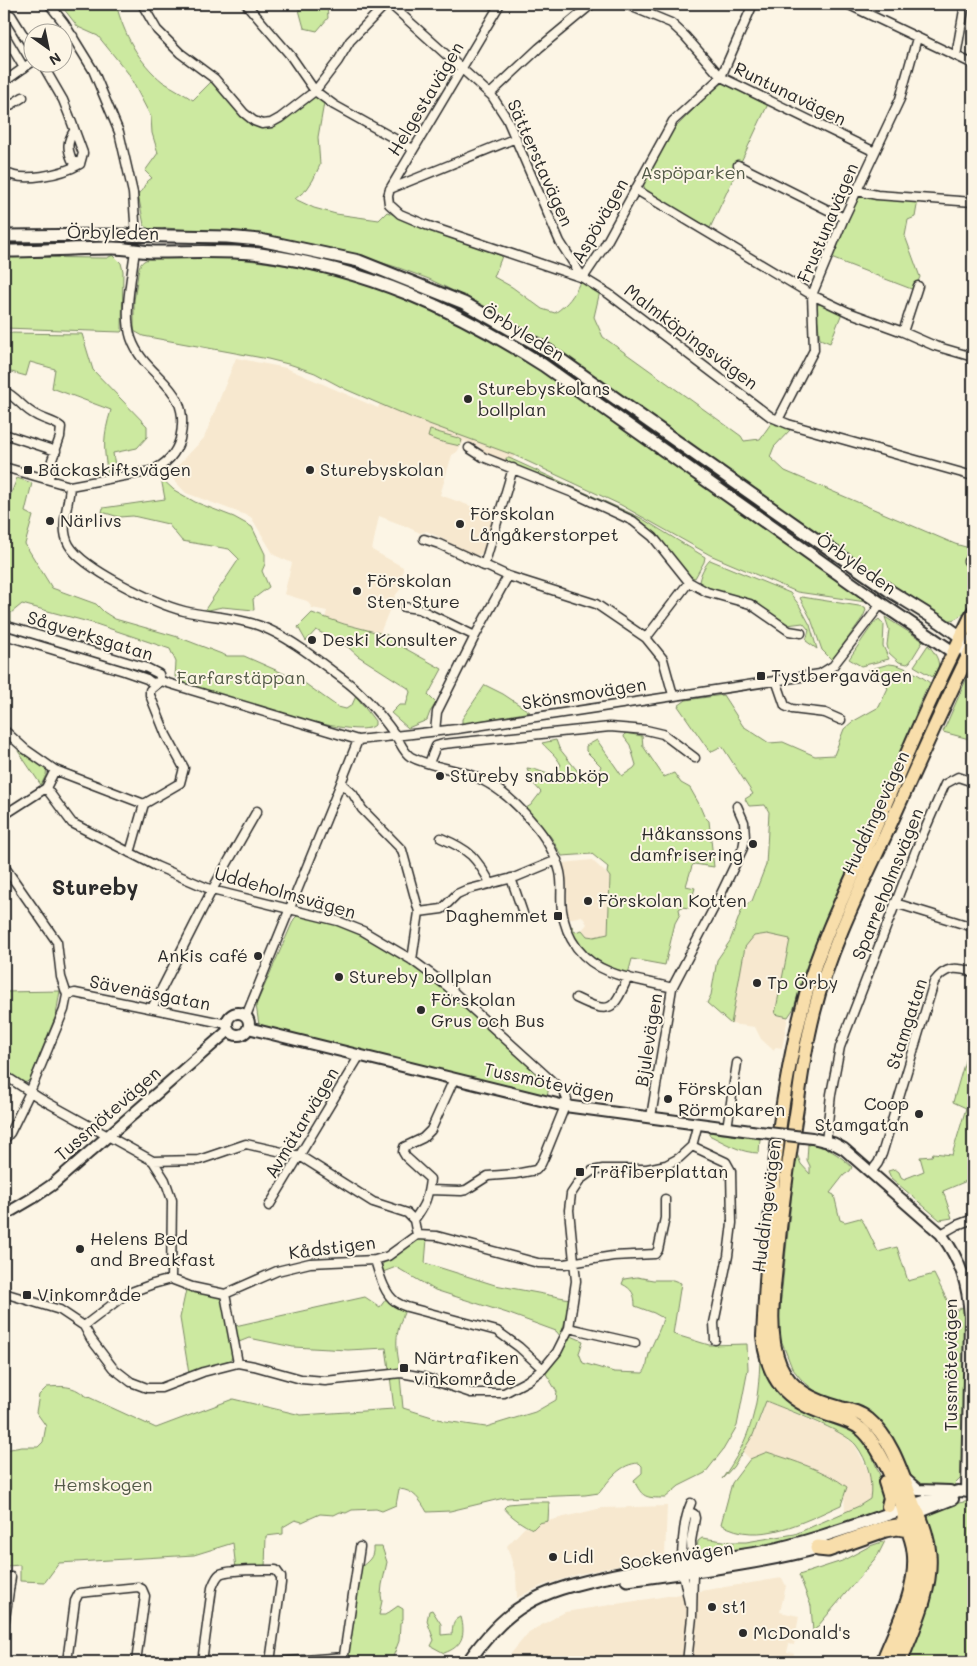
<svg xmlns="http://www.w3.org/2000/svg" width="977" height="1666" viewBox="0 0 977 1666" font-family="Mali,sans-serif">
<style>
.built{fill:#f7e8cf}
.green{fill:#cce9a0;stroke:#7c8a66}
.lines{fill:none;stroke-linecap:round;stroke-linejoin:round}
.minor-casing{stroke:#2b2b2b;stroke-width:11}
.tertiary-casing{stroke:#2b2b2b;stroke-width:14}
.secondary-casing{stroke:#2b2b2b;stroke-width:15}
.primary-casing{stroke:#2b2b2b;stroke-width:16}
.motorway-casing{stroke:#2b2b2b;stroke-width:19}
.minor{stroke:#fcf5e5;stroke-width:8}
.tertiary{stroke:#fcf5e5;stroke-width:10}
.secondary{stroke:#fcf5e5;stroke-width:11}
.primary{stroke:#f8deab;stroke-width:12}
.motorway{stroke:#f8deab;stroke-width:15}
.tertiary-bridge-casing{stroke:#2b2b2b;stroke-width:14;stroke-linecap:butt}
.tertiary-bridge{stroke:#fcf5e5;stroke-width:10}
.poi-dot{fill:#2b2b2b;stroke:#fcf5e5;stroke-width:2}
.labels{text-anchor:middle;stroke-width:4;stroke-linejoin:round;paint-order:stroke}
.street-label{font-size:18px;fill:#2b2b2b;stroke:#fcf5e5}
.park-label{font-size:18px;fill:#535a48;stroke:#fcf5e5}
.poi-label{font-size:18px;fill:#2b2b2b;stroke:#fcf5e5;text-anchor:start}
.district-label{font-size:22px;font-weight:bold;fill:#2b2b2b;stroke:#fcf5e5}
</style>
<rect width="100%" height="100%" fill="#fcf5e5"/>
<filter id="ink" filterUnits="userSpaceOnUse"><feTurbulence type="fractalNoise" baseFrequency=".02" numOctaves="2"/><feDisplacementMap in="SourceGraphic" scale="10" xChannelSelector="R" yChannelSelector="G"/><feConvolveMatrix kernelMatrix="1 2 1 2 8 2 1 2 1" color-interpolation-filters="sRGB"/></filter>
<g filter="url(#ink)">
<!-- built -->
<path class="built" d="M236 358 286 368 378 408 393 374 521 444 509 465 484 453 479 446 464 441 457 452 452 455 440 495 476 508 496 510 486 547 483 552 479 555H473L427 531 420 533 405 526 379 516 372 550 403 567 402 587 395 596 380 633 344 624 325 618 327 611 312 608 307 601 284 594 292 563 274 555 251 517 186 493 169 475 204 438Z
M592 860 610 877 608 934 594 937 587 936 582 930 587 924 582 916 568 919 567 887 563 863Z
M767 934 790 938 775 1014 788 1017 782 1048 776 1047 773 1050 761 1039 755 1027 731 1024 745 947 754 936Z
M766 1401 840 1433 855 1445 872 1479V1487L870 1499 859 1506 845 1512 844 1494 838 1480 799 1463 768 1453 750 1459 742 1451 758 1426Z
M667 1506 665 1556 579 1574 541 1586 517 1598 516 1575 507 1546 525 1527 533 1529 539 1523 602 1508Z
M782 1578 786 1586 780 1612 799 1616 794 1645 789 1644 787 1652 794 1653 792 1662H504L529 1632 565 1612Z"/>
<!-- green -->
<path class="green" d="M60 4H116C124 34 138 62 163 82 173 88 184 94 193 100L212 81 241 114 265 125 314 95 324 103 318 137 320 165 313 180 307 189 295 199 314 208 336 214 379 220 387 212 502 256 494 277 512 287 542 309 555 313C569 303 573 297 580 282L600 291 594 317 603 337 741 436 744 441 760 439 772 422 790 430 774 447 770 457 785 471 955 544 973 549C973 563 976 579 973 592 971 605 961 622 946 620L866 568V565L796 518 555 348 496 312 429 279 399 268 357 255 276 237 166 228 156 232 152 231 144 225 138 194C145 189 143 183 152 178L145 171 158 153 152 133 151 117 128 73 98 36 78 27Z
M295 4H327L328 18 317 31 304 28 298 6Z
M723 83 768 104 710 228 652 195 646 191 643 184 672 131 707 96Z
M859 195 918 200 915 217 908 220 905 236 920 277 914 290 831 258 855 199Z
M113 255 121 263 123 271 122 331 121 332 4 328V257L107 258Z
M213 257C306 263 398 287 479 333 553 374 620 425 689 474 736 507 784 540 830 576 841 585 855 592 866 602L797 592 710 555 621 505 516 456 410 417 345 389 315 373 292 365 268 359 143 336 134 331V301L139 267C143 259 148 259 156 258Z
M821 304 842 313 830 343 820 339 816 308 817 305Z
M4 333 82 334 93 370 147 426V437L137 448 113 453 116 473 108 475C103 447 103 437 111 410L52 388 55 369 30 362 26 376 4 370Z
M430 430 458 438 462 440 460 446 438 441 428 437Z
M506 458H509L641 518 705 557 704 562 695 578 689 576 673 558 622 512 513 465 506 461Z
M17 478 32 483 25 512 33 516 25 544 52 588 96 604 104 612 115 619 178 637 227 656H244L303 682 338 707 346 709 352 705 356 696 375 721V725C358 743 218 694 191 686L175 677 176 662 170 649 96 624 22 604 11 613V622L4 620V512Z
M161 478 174 490 195 502 234 517 252 527 265 554V564L262 571 269 587 253 599 254 610 222 607 204 611 239 559 229 549 182 541 168 524 133 516 119 517 102 512 103 508 165 499Z
M710 560 790 593 799 605 810 625 817 649 806 641 809 630 803 623 787 625 699 584C699 576 705 565 710 560Z
M802 597 865 607 866 610 863 617 832 660 822 650 811 619 800 598Z
M312 613 344 624 387 635 399 645 442 669 428 695 436 703 430 712 427 720 408 728 391 713 399 705H406L410 692 408 688 358 656 348 647 316 630 306 641 298 627Z
M885 617 923 641 910 662 907 664 899 662 889 653 887 645 889 629Z
M879 619 884 625 883 646 889 659 861 666 849 659 873 624Z
M928 645C938 656 942 665 936 679L914 666Z
M889 664C901 664 925 677 933 686L926 689 916 712 917 721 827 915 805 970 794 1008 788 1017 775 1014 790 939 767 934 754 936 745 947 731 1024 707 1003 711 995 717 960 730 941 743 906 752 901 766 865 769 812 765 805 749 806 745 799 753 794 722 746 710 752 678 706 686 700 723 695 743 726 769 743 783 742 815 756 834 755 844 729 852 722 879 707 888 688 868 670Z
M973 664V740L943 732Z
M485 685 503 694 530 712 462 724V719Z
M625 733 642 736 643 746 664 777 674 773 681 783 690 788 698 802 704 816 709 821 714 867 694 864 692 866 686 886 695 888 689 908 682 907 679 909 680 914 675 923 665 965 632 959 628 974C602 965 580 954 570 927L572 926 575 932 582 930 587 936 594 937 608 934 610 877 607 873 608 867 592 854 562 856 551 837 526 808 531 805 541 792 532 782 533 776 528 772 527 768 534 769 553 776 561 765C556 755 549 751 542 743L556 740 559 748 584 779 599 771 601 766 586 751V746L597 740 622 776 634 768 636 765 630 745 624 737Z
M20 745 47 766 46 775 41 785 18 751Z
M301 915 337 924 360 934 419 969 447 990 542 1077 549 1084 547 1099 259 1025 256 1005 294 919 297 916Z
M60 991 56 1015 30 1079 27 1082 22 1083 4 1071V992Z
M973 1033V1192L969 1180 943 1191 952 1218 940 1220 891 1178 888 1171 895 1169 899 1172 901 1177 904 1179 924 1171 920 1157 932 1156 933 1153 952 1155 966 1108 953 1102Z
M709 1132 760 1139 759 1153C741 1153 725 1143 709 1135Z
M808 1144C827 1146 838 1154 852 1167L850 1171 844 1175 830 1193 834 1195 840 1220 845 1222 860 1218 864 1223 878 1252 897 1247 908 1281 934 1274 947 1300 955 1311 965 1306 961 1478 953 1486 921 1487 910 1480 891 1434 873 1414 861 1407 823 1398 801 1379 792 1368 780 1337 779 1317 795 1164 797 1154 801 1164 810 1174V1166L807 1160Z
M418 1239H427L425 1263 495 1285 570 1299 561 1337 556 1331 507 1313 435 1290 396 1267 383 1272 382 1265 385 1261Z
M637 1277 653 1280H673L681 1283 673 1334 709 1345 747 1344 748 1369 737 1426 723 1450 705 1473 679 1486 665 1498C646 1498 642 1498 634 1480L642 1473V1466L639 1463C620 1464 611 1478 599 1493L585 1495 504 1498 450 1511 427 1512C420 1500 414 1490 399 1489L396 1505 382 1511 376 1509 352 1510 346 1513 340 1512 334 1515 320 1514 302 1522 295 1520 283 1527V1534L266 1536 265 1568 236 1569 233 1543 194 1555 59 1563 45 1582 20 1581V1565L8 1566 6 1586 4 1587V1450L22 1447H38L43 1442 46 1426 36 1412 39 1395 47 1387C61 1386 73 1385 84 1395L156 1428 233 1399 301 1415 394 1409 390 1376 400 1377 403 1408 445 1421 486 1427 535 1412 556 1400 557 1392 545 1372 560 1355 569 1335 583 1341 579 1353 583 1363 614 1372 643 1373C647 1368 647 1364 648 1358 651 1344 660 1332 663 1318L654 1313 635 1306C635 1294 632 1289 622 1284L624 1279Z
M186 1290 219 1297 222 1301 233 1356 230 1360 189 1374 180 1318Z
M389 1295 406 1308C395 1333 395 1342 400 1368L389 1369 386 1348 348 1350 293 1347 249 1338 239 1342 235 1326 365 1297 380 1307Z
M760 1355 765 1371 779 1392 791 1405 807 1414 855 1433 868 1445 886 1491 884 1507 864 1517 837 1527 764 1547 703 1557 697 1549 698 1541 702 1538 731 1542H746L795 1534 859 1506 870 1499C873 1480 868 1461 856 1445 844 1430 787 1410 766 1401L753 1435 733 1467 722 1479C752 1437 759 1406 760 1355Z
M767 1452C794 1461 825 1470 847 1487L841 1505C805 1521 759 1547 721 1524L732 1483 750 1459Z
M973 1501V1662H904L928 1526C928 1524 927 1520 928 1518 930 1506 963 1502 973 1501Z
M530 1502H549L548 1521 539 1523 533 1529C524 1526 509 1515 504 1508L508 1504Z
M885 1541 878 1555 813 1632 811 1606 799 1575 842 1561 870 1546Z
M373 1547H382L387 1562 382 1585 381 1595 382 1601 379 1615H385L398 1606 403 1609V1619L400 1624 399 1641 391 1662H347L360 1568C368 1561 374 1558 373 1547Z
M432 1610 441 1624V1635L452 1634C453 1626 452 1619 461 1617 466 1635 462 1647 444 1653L431 1646 434 1640 427 1621 429 1611Z"/>
<g class="lines">
<!-- minor casing -->
<g class="minor-casing">
<path id="minor" d="M49 4 64 23 93 70 119 132 133 193 136 236
M142 4 157 30 180 53 215 79 244 113 254 121 262 124 271 123 280 118 315 91 338 61 350 41 386 4
M246 4 290 55 315 91 334 105 413 149
M390 4 492 96 507 119 560 242 583 278 604 247 673 121 721 77 753 4
M500 4 390 189 388 196 389 204 400 214 426 225 583 278 609 294 771 417 788 424 973 476
M625 4 671 23 685 36 721 77 875 152
M847 4 973 64
M4 15H11L32 49
M4 34 24 68
M62 43 73 36
M956 56 965 4
M41 62 63 100 69 115 83 153 80 164 72 160C67 148 67 142 74 131
M4 82 32 62
M490 94 539 48 592 4
M4 109 23 97
M738 165 844 218
M4 171C20 184 63 174 80 164
M390 189 516 138
M635 189 812 295 848 312 903 332 935 346 973 357
M857 191 877 195 973 202
M903 332 918 286
M4 391C17 397 23 409 36 415 44 420 54 421 61 427L60 437 52 460 49 479
M778 420 814 350 812 295 844 218 900 99 917 38
M4 434 56 451
M469 448 483 457 573 493 633 521 653 537 689 582 707 592 750 604 789 631 801 633
M4 467 70 486 151 471C165 465 176 454 180 439 193 384 145 380 131 338 123 313 132 276 135 250
M70 486C69 505 59 527 69 545 83 569 156 604 184 611 209 617 236 617 260 626 290 637 317 660 343 679 364 694 381 715 396 736 400 742 404 753 411 757 428 766 450 768 468 774 494 783 516 802 533 823 545 836 556 855 560 872 563 885 560 897 562 910 566 939 582 961 610 972 629 980 652 982 672 988
M424 539 439 544 508 576 596 604 646 638 663 659 673 695
M968 561 973 556
M484 566 513 468
M404 607 419 609 475 636
M4 625 147 668 159 674 161 681 358 740 457 729 820 674 833 666 881 604
M4 635 124 671 147 679 152 683 159 682
M646 638 689 582
M776 680 785 706 792 709 825 713 841 720
M4 730 25 749 55 770 144 804
M435 731 437 712 475 636 508 576
M429 763 436 746 443 744 610 727 646 730 663 734 695 758
M341 783 353 794 362 809 402 850 419 912 412 960
M46 788 72 823 156 866 212 890 338 921 363 931 412 960 447 986 564 1092 567 1099 565 1106 546 1153 541 1164 536 1170 515 1174 488 1176 466 1190 461 1191 429 1190
M4 815 46 788 55 770
M441 838C470 850 476 857 491 884
M130 853 144 804 180 783 184 768 166 735 150 695V690L161 681
M4 866 57 942 61 977 67 995 64 1010 30 1092 10 1133 4 1140
M511 878 523 913
M895 903 973 927
M419 912 442 909 457 894 466 890 516 877 557 860
M67 995 75 993 227 1024
M576 998C611 1015 613 1011 628 977
M152 1008 212 890 257 811
M246 1016 341 783 358 740
M4 1075 41 1099 153 1161 199 1160 246 1144 300 1156 373 1202 407 1213 414 1220 417 1235 437 1236 538 1263 564 1264 613 1256 655 1254 658 1250 665 1218V1199
M651 1117 672 988 718 900 743 848 745 837 744 822 737 806
M727 1128 737 1063
M826 1142 831 1094 840 1047 916 850 945 784 958 777 973 782
M692 1146 726 1162 731 1171 732 1223 728 1256 714 1323 715 1340
M153 1161 165 1180 172 1200 171 1279
M871 1172 878 1163 882 1154 934 982C946 966 955 967 973 972
M269 1206 360 1055
M414 1220C425 1205 428 1198 430 1179L406 1157 403 1152 404 1147 423 1138 431 1130 454 1079
M941 1234 957 1225 973 1219
M375 1260C379 1273 384 1294 396 1302 399 1304 404 1306 407 1307L497 1331 519 1347 543 1369
M4 1293 60 1310 84 1326 91 1339 113 1368 131 1382 147 1388H161L203 1372 238 1363 254 1366 301 1379 325 1381 401 1373 423 1377 471 1393H504L527 1381 543 1369 557 1352 569 1328 576 1281 569 1210 571 1194 581 1179 592 1171 603 1169H647L666 1165 679 1158 692 1146 698 1123
M225 1294 238 1363
M84 1326 126 1294 153 1284 171 1279 192 1287 225 1294 277 1271 310 1263 375 1260 388 1256 417 1235
M569 1328 635 1343
M688 1511 694 1514 695 1518 691 1541 692 1564
M682 1564C682 1545 683 1521 691 1503
M683 1573 689 1603
M4 1626 11 1577
M67 1662 75 1601 79 1593 138 1587 142 1589 145 1596 136 1662
M202 1662 212 1588C214 1583 216 1577 220 1574 229 1569 265 1570 276 1570L281 1577V1583L270 1662
M278 1662 344 1657
M343 1662 360 1547
M687 1662 692 1617 693 1572"/>
</g>
<!-- tertiary casing -->
<g class="tertiary-casing">
<path id="tertiary" d="M227 1024a11 11 0 1 1 22 0a11 11 0 1 1-22 0Z
M248 1028 565 1106 751 1131
M812 1138 833 1143 844 1149 941 1234C961 1261 968 1284 970 1317L967 1492
M4 1215 33 1198 52 1185 229 1030
M904 1478 918 1490 950 1491
M914 1504 958 1491 972 1492
M917 1513 953 1499"/>
</g>
<!-- secondary casing -->
<g class="secondary-casing">
<path id="secondary" d="M4 236 116 235 227 237 260 240 359 261 464 303 547 350 811 536 890 591 940 622 961 637 965 645 967 659
M4 251C40 251 77 248 113 248 127 248 141 252 155 252 190 252 225 250 260 254 366 269 454 308 543 365L864 592 953 652 973 639
M627 1580C694 1571 760 1564 825 1546
M468 1662C484 1639 502 1618 526 1604 549 1590 576 1584 601 1578 624 1573 646 1569 668 1565 700 1561 731 1558 762 1552 810 1542 856 1525 903 1509"/>
</g>
<!-- primary casing -->
<g class="primary-casing">
<path id="primary" d="M973 612C955 650 936 687 919 726 903 762 888 799 872 835 848 887 821 939 806 994 775 1106 769 1222 763 1336 767 1379 786 1401 826 1414 837 1418 852 1421 861 1429 880 1445 900 1494 905 1518L917 1513C904 1482 895 1441 868 1419 860 1412 850 1410 841 1408 815 1401 791 1391 780 1365 765 1330 776 1276 779 1239 783 1195 790 1152 797 1108 801 1076 806 1044 814 1012 829 951 858 893 885 836 914 772 942 708 973 646
M885 1482 890 1498 888 1506"/>
</g>
<!-- motorway casing -->
<g class="motorway-casing">
<path id="motorway" d="M818 1548 828 1549 885 1529 897 1527 909 1529
M884 1662C897 1628 920 1589 915 1551 914 1540 909 1529 905 1518
M899 1662C912 1628 931 1591 928 1554 927 1539 922 1526 917 1513"/>
</g>
<!-- minor -->
<use href="#minor" class="minor"/>
<!-- tertiary -->
<use href="#tertiary" class="tertiary"/>
<!-- secondary -->
<use href="#secondary" class="secondary"/>
<!-- primary -->
<use href="#primary" class="primary"/>
<!-- motorway -->
<use href="#motorway" class="motorway"/>
<!-- tertiary-bridge casing -->
<g class="tertiary-bridge-casing">
<path id="tertiary-bridge" d="M751 1131 812 1138"/>
</g>
<!-- tertiary-bridge -->
<use href="#tertiary-bridge" class="tertiary-bridge"/>
</g>
</g>
<!-- markers -->
<g class="poi-dot">
<circle cx="468" cy="399" r="5"/>
<rect x="23" y="465" width="10" height="10" rx="2.5"/>
<circle cx="310" cy="470" r="5"/>
<circle cx="50" cy="521" r="5"/>
<circle cx="460" cy="524" r="5"/>
<circle cx="357" cy="591" r="5"/>
<circle cx="312" cy="640" r="5"/>
<rect x="756" y="671" width="10" height="10" rx="2.5"/>
<circle cx="440" cy="776" r="5"/>
<circle cx="753" cy="844" r="5"/>
<circle cx="588" cy="901" r="5"/>
<rect x="553" y="911" width="10" height="10" rx="2.5"/>
<circle cx="258" cy="956" r="5"/>
<circle cx="339" cy="977" r="5"/>
<circle cx="757" cy="983" r="5"/>
<circle cx="421" cy="1010" r="5"/>
<circle cx="668" cy="1099" r="5"/>
<circle cx="919" cy="1114" r="5"/>
<rect x="575" y="1167" width="10" height="10" rx="2.5"/>
<circle cx="80" cy="1249" r="5"/>
<rect x="22" y="1290" width="10" height="10" rx="2.5"/>
<rect x="399" y="1363" width="10" height="10" rx="2.5"/>
<circle cx="553" cy="1557" r="5"/>
<circle cx="712" cy="1607" r="5"/>
<circle cx="743" cy="1633" r="5"/>
</g>
<g class="labels">
<!-- street labels -->
<g class="street-label">
<text transform="translate(790 94) rotate(26)" y="6">Runtunavägen</text>
<text transform="translate(426 99) rotate(-59)" y="6">Helgestavägen</text>
<text transform="translate(540 163) rotate(66)" y="6">Sätterstavägen</text>
<text transform="translate(600 221) rotate(-60)" y="6">Aspövägen</text>
<text transform="translate(828 223) rotate(-67)" y="6">Frustunavägen</text>
<text transform="translate(113 233) rotate(1)" y="6">Örbyleden</text>
<text transform="translate(523 333) rotate(31)" y="6">Örbyleden</text>
<text transform="translate(691 337) rotate(37)" y="6">Malmköpingsvägen</text>
<text transform="translate(856 564) rotate(35)" y="6">Örbyleden</text>
<text transform="translate(90 636) rotate(17)" y="6">Sågverksgatan</text>
<text transform="translate(584 694) rotate(-9)" y="6">Skönsmovägen</text>
<text transform="translate(876 813) rotate(-65)" y="6">Huddingevägen</text>
<text transform="translate(888 884) rotate(-68)" y="6">Sparreholmsvägen</text>
<text transform="translate(285 893) rotate(16)" y="6">Uddeholmsvägen</text>
<text transform="translate(150 993) rotate(11)" y="6">Sävenäsgatan</text>
<text transform="translate(907 1024) rotate(-72)" y="6">Stamgatan</text>
<text transform="translate(649 1040) rotate(-81)" y="6">Bjulevägen</text>
<text transform="translate(549 1083) rotate(12)" y="6">Tussmötevägen</text>
<text transform="translate(108 1114) rotate(-41)" y="6">Tussmötevägen</text>
<text transform="translate(302 1123) rotate(-59)" y="6">Avmätarvägen</text>
<text transform="translate(767 1206) rotate(-83)" y="6">Huddingevägen</text>
<text transform="translate(332 1248) rotate(-7)" y="6">Kådstigen</text>
<text transform="translate(951 1365) rotate(-90)" y="6">Tussmötevägen</text>
<text transform="translate(677 1556) rotate(-8)" y="6">Sockenvägen</text>
</g>
<!-- park labels -->
<g class="park-label">
<text x="693" y="179">Aspöparken</text>
<text x="241" y="684">Farfarstäppan</text>
<text x="103" y="1491">Hemskogen</text>
</g>
<!-- poi labels -->
<g class="poi-label">
<text x="478" y="395">Sturebyskolans<tspan x="478" dy="21">bollplan</tspan></text>
<text x="38" y="476">Bäckaskiftsvägen</text>
<text x="320" y="476">Sturebyskolan</text>
<text x="470" y="520">Förskolan<tspan x="470" dy="21">Långåkerstorpet</tspan></text>
<text x="60" y="527">Närlivs</text>
<text x="367" y="587">Förskolan<tspan x="367" dy="21">Sten Sture</tspan></text>
<text x="322" y="646">Deski Konsulter</text>
<text x="771" y="682">Tystbergavägen</text>
<text x="450" y="782">Stureby snabbköp</text>
<text x="743" y="840" text-anchor="end">Håkanssons<tspan x="743" dy="21">damfrisering</tspan></text>
<text x="598" y="907">Förskolan Kotten</text>
<text x="548" y="922" text-anchor="end">Daghemmet</text>
<text x="248" y="962" text-anchor="end">Ankis café</text>
<text x="349" y="983">Stureby bollplan</text>
<text x="767" y="989">Tp Örby</text>
<text x="431" y="1006">Förskolan<tspan x="431" dy="21">Grus och Bus</tspan></text>
<text x="678" y="1095">Förskolan<tspan x="678" dy="21">Rörmokaren</tspan></text>
<text x="909" y="1110" text-anchor="end">Coop<tspan x="909" dy="21">Stamgatan</tspan></text>
<text x="590" y="1178">Träfiberplattan</text>
<text x="90" y="1245">Helens Bed<tspan x="90" dy="21">and Breakfast</tspan></text>
<text x="37" y="1301">Vinkområde</text>
<text x="414" y="1364">Närtrafiken<tspan x="414" dy="21">vinkområde</tspan></text>
<text x="563" y="1563">Lidl</text>
<text x="722" y="1613">st1</text>
<text x="753" y="1639">McDonald's</text>
</g>
<!-- district labels -->
<g class="district-label">
<text x="95" y="895">Stureby</text>
</g>
</g>
<!-- margin -->
<rect width="977" height="1666" fill="none" stroke="#fcf5e5" stroke-width="20"/>
<rect x="10" y="10" width="957" height="1646" fill="none" stroke="#2b2b2b" stroke-width="2" filter="url(#ink)"/>
<!-- north arrow -->
<g transform="translate(48 48) rotate(147)"><circle r="24" fill="#fcf5e5" stroke="#a8a49b"/>
<path d="M0-4L9 19L0 12L-9 19Z" fill="#2b2b2b"/>
<text y="-8" font-size="14" font-weight="bold" text-anchor="middle" fill="#2b2b2b">N</text>
</g>
</svg>
